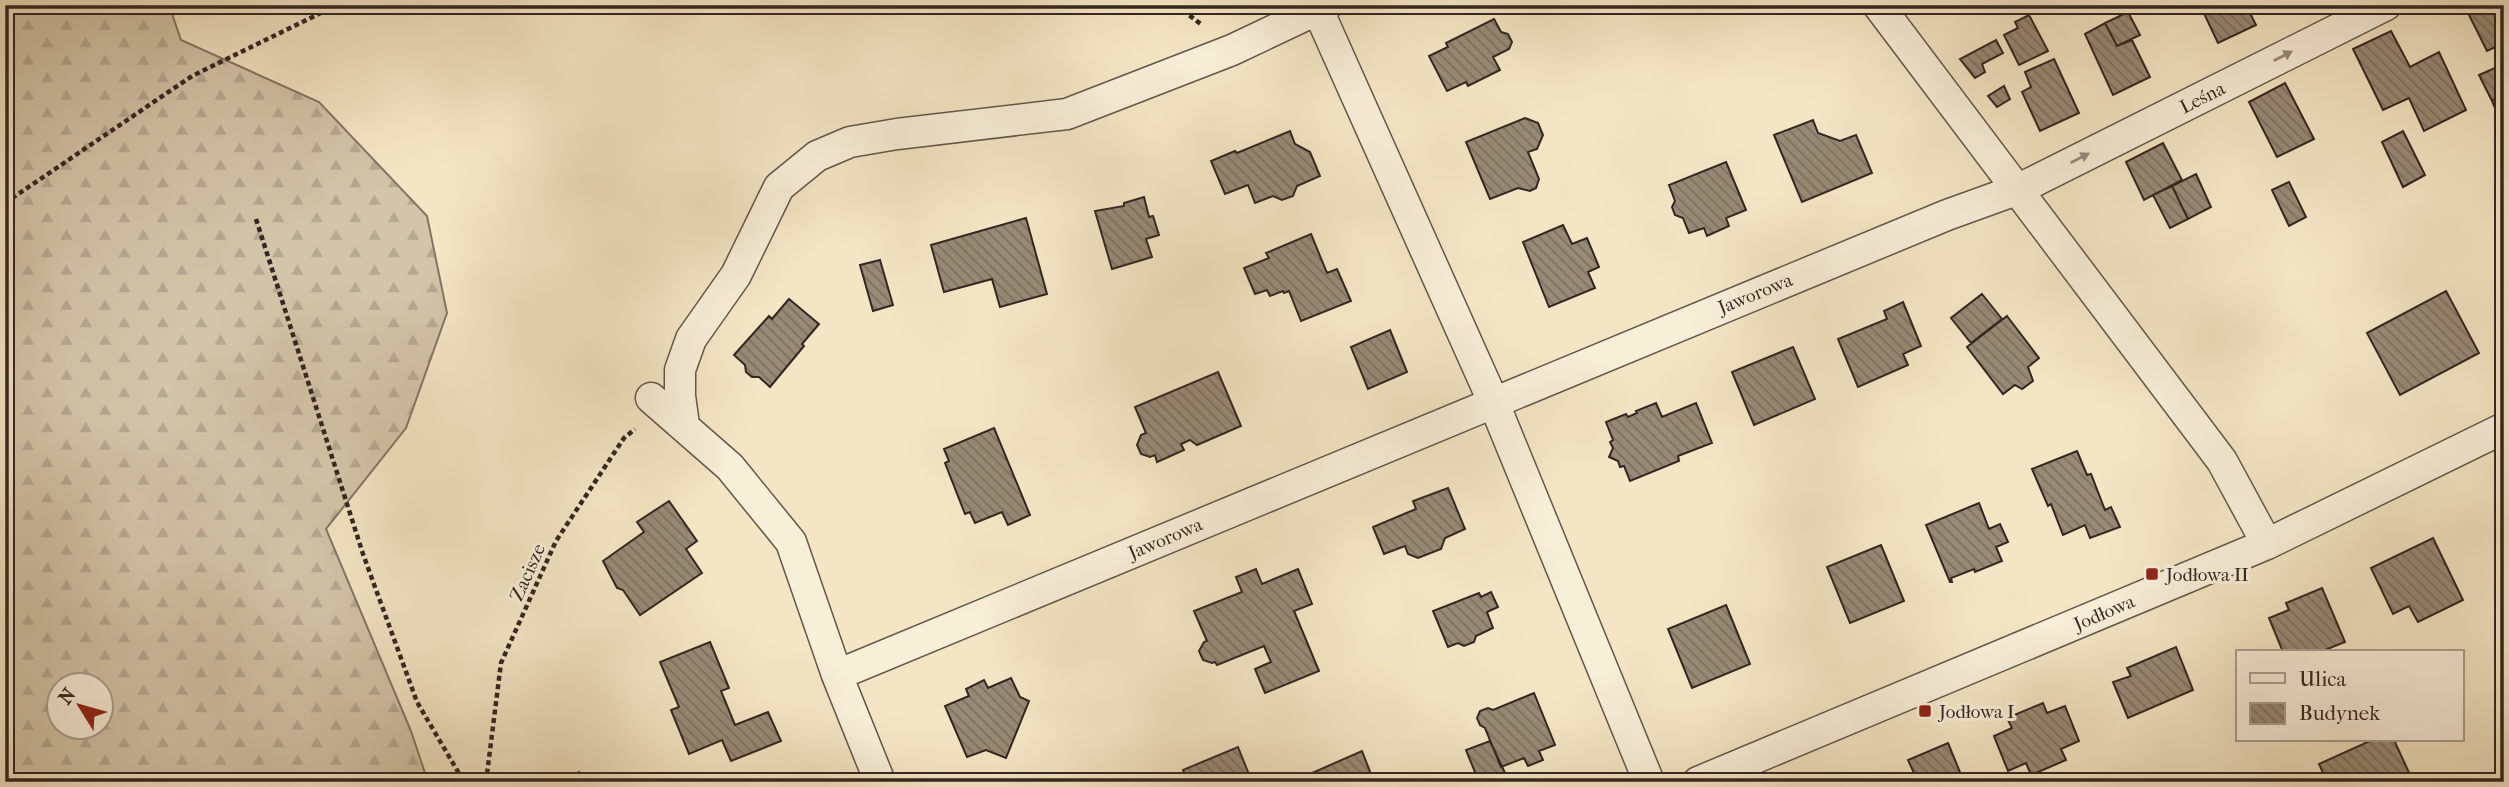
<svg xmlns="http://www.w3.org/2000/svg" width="2509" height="787" viewBox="0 0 2509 787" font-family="'IM FELL French Canon',serif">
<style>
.forest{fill:url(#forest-firs);stroke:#837665;stroke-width:2;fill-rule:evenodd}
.building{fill:url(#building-back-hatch);stroke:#332621;stroke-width:2}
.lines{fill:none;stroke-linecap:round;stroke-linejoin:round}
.street-casing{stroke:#63564a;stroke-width:33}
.path{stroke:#332621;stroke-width:4.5;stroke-dasharray:5 3.5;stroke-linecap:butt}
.street{stroke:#f8efd9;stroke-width:30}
.oneway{fill:#968a7d}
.poi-dot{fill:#8f2418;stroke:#f8efd9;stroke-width:2.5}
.labels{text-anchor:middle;stroke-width:6;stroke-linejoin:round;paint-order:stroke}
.street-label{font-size:19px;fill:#332621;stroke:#f8efd9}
.poi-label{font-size:19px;fill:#332621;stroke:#f8efd9;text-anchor:start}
</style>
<defs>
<pattern id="forest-firs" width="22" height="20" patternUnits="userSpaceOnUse" patternTransform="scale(1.75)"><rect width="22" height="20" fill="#d3c5a9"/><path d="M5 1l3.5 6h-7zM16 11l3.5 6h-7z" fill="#b6a991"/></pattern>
<pattern id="building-back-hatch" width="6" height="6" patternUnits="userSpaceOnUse" patternTransform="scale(1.75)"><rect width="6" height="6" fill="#978a76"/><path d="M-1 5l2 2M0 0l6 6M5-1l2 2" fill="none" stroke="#7c7160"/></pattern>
</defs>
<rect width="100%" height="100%" fill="#f4e6c5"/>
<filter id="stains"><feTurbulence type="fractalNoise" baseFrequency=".00286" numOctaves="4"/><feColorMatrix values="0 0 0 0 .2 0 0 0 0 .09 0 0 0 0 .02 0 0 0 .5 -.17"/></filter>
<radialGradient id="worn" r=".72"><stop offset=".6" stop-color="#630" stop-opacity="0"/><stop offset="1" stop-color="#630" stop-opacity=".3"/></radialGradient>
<!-- forest -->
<path class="forest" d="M5 5H169L181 40 319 102 427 216 447 313 406 428 326 529 411 731 428 782H5ZM60 686H102V728H60Z"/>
<!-- building -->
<path class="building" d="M2051 5H2073L2055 13Z
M2200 5H2246L2256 25 2218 43Z
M2464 5H2504V43L2487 51Z
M2128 12 2140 35 2117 46 2105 23Z
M2029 15 2048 51 2019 65 2004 35 2018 28 2015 22Z
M1494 19 1501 32 1508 34 1512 42 1509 49 1493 57 1500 70 1468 86 1466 82 1447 91 1429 56 1448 47 1446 43Z
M2105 23 2117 46 2132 40 2150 77 2113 95 2085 34Z
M2391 31 2410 67 2439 52 2466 110 2424 131 2409 98 2383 110 2353 49Z
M1996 40 2003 53 1982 64 1985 72 1975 78 1960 59Z
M2054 59 2079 113 2040 131 2022 92 2031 87 2025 72Z
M2497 67 2504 83V95L2492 101 2479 75Z
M2285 83 2314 139 2277 157 2249 102Z
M2004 86 2010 99 1997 107 1988 96Z
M2504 95V127H2503L2492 101Z
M1525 118 1538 123 1543 135 1537 149 1528 152 1539 179 1536 188 1530 191 1518 188 1490 199 1466 142Z
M1813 120 1818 133 1840 141 1856 135 1872 173 1802 202 1774 135Z
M1290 131 1295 144 1310 152 1320 176 1297 186 1293 196 1282 200 1273 196 1255 203 1248 185 1225 194 1211 161 1235 151 1237 153Z
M2403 131 2425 175 2403 187 2382 142Z
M2163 143 2182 180 2144 200 2126 162Z
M1726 162 1746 210 1726 218 1729 226 1707 236 1704 228 1689 233 1683 218 1675 215 1672 207 1675 201 1669 185Z
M2196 174 2211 207 2188 219 2172 186Z
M2289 182 2306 217 2289 226 2272 190Z
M2172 186 2188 219 2170 228 2153 195Z
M1144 197 1149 217 1153 216 1159 235 1146 239 1152 257 1112 269 1095 211 1124 206V203Z
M1026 218 1047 294 1000 307 992 279 944 292 931 245Z
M1563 225 1572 244 1587 238 1599 267 1588 272 1595 288 1549 307 1523 242Z
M1311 234 1327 273 1337 269 1351 301 1301 321 1289 291 1284 293 1283 291 1270 296 1267 290 1255 294 1244 268 1269 258 1266 253Z
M880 260 893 305 873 311 860 265Z
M2446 291 2479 353 2400 395 2367 333Z
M1982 294 2002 319 1971 343 1951 318Z
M789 299 819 324 802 344 804 346 770 387 759 377H752L746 372 745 365 734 355 769 316 772 319Z
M1903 302 1921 346 1903 354 1908 365 1858 387 1838 339 1887 319 1884 311Z
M2007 316 2039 358 2028 367 2033 381 2022 389 2015 385 2003 394 1967 347Z
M1390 330 1407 372 1368 389 1351 347Z
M1793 347 1815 399 1754 425 1732 372Z
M1218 372 1241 426 1197 445 1190 440 1181 444 1184 450 1157 462 1155 455 1150 457 1141 454 1137 445 1141 435 1146 433 1135 407Z
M1656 403 1662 417 1696 403 1712 443 1678 456 1679 461 1630 481 1624 466 1620 467 1618 461 1609 457 1613 448 1610 442 1613 440 1606 422 1626 414 1628 417 1637 413 1636 411Z
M994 428 1030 515 1008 525 1002 512 975 523 970 512 965 514 945 463 949 461 944 449Z
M2077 451 2087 475 2091 474 2105 510 2111 507 2120 527 2090 538 2085 525 2063 535 2051 504 2048 506 2032 469Z
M1448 488 1465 529 1445 538 1441 549 1418 558 1408 554 1405 546 1384 554 1373 527 1416 509 1413 501Z
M669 501 697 541 686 549 702 573 640 615 623 590 617 588 603 561 644 532 637 522Z
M1979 503 1989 529 2000 524 2008 542 1996 547 2002 561 1975 572 1974 569 1951 578 1952 582H1950L1926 525Z
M2504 507V529L2495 511Z
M2433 538 2463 600 2418 622 2409 606 2393 614 2371 568Z
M1881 545 1904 601 1850 623 1827 567Z
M1256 569 1262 584 1298 569 1312 604 1294 611 1319 671 1265 693 1255 669 1271 662 1264 646 1217 665 1215 662 1212 663 1203 660 1199 651 1204 642 1207 641 1194 611 1242 592 1236 577Z
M2322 588 2345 642 2320 652H2283L2269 618 2289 610 2286 603Z
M1491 592 1498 607 1487 612 1493 628 1476 636 1474 642 1464 646 1458 643 1448 647 1433 611 1479 593 1481 597Z
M1726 605 1750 664 1692 688 1668 629Z
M710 642 729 688 721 691 735 725 768 712 781 741 731 761 722 740 689 754 671 710 679 707 660 662Z
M2176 647 2193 690 2128 718 2113 682 2131 676 2127 668Z
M1011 678 1020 697 1029 701 1006 758 986 750 967 757 945 706 969 696 966 689 984 680 988 688Z
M1534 693 1555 745 1539 751 1543 760 1528 766 1524 758 1501 767 1485 728 1480 725 1477 718 1480 711 1488 708 1493 710Z
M2043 703 2047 713 2065 706 2079 741 2061 749 2066 760 2031 775 2026 763 2008 771 1994 736 2012 728 2007 718Z
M2372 740H2394L2411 777 2401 782H2327L2319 764Z
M1490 741 1506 775 1488 782H1479L1466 750Z
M1948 743 1964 782H1918L1908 760Z
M1238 747 1252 782H1188L1183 770Z
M1362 751 1374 782H1316L1312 773Z
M579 772 583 782H557Z"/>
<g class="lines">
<!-- street casing -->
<g class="street-casing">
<path id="street" d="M1878 5 2222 461 2267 544
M1318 10 1493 401 1649 782
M651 398 730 467 791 542 837 675 880 782
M684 425 680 396V370L691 339 736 275 779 187 817 156 850 142 897 134 1067 114 1232 50 1327 5
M837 675 1947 215 2019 189 2386 5
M1698 782 2267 544 2504 428"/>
</g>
<!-- path -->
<path class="path" d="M1176 5 1202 25
M5 203 192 76 337 5
M256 219 363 554 417 702 464 782
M486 782 501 663 556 541 624 438 635 429"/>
<!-- street -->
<use href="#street" class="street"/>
</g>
<!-- one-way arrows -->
<defs><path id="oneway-solid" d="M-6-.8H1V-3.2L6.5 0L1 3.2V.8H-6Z" transform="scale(1.75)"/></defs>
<g class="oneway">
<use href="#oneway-solid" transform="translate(2283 56) rotate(-27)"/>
<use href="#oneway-solid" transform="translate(2080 158) rotate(-27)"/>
</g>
<!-- markers -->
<g class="poi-dot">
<rect x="2145" y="567" width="14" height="14" rx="3.5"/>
<rect x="1918" y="704" width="14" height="14" rx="3.5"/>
</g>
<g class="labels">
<!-- street labels -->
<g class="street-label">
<text transform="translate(2202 97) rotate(-27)" y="7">Leśna</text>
<text transform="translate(1755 293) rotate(-22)" y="7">Jaworowa</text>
<text transform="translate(1165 538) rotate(-23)" y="7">Jaworowa</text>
<text transform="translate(527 572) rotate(-66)" y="7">Zacisze</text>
<text transform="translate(2104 612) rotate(-23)" y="7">Jodłowa</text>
</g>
<!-- poi labels -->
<g class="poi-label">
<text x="2166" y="581">Jodłowa II</text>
<text x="1939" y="718">Jodłowa I</text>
</g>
</g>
<!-- margin -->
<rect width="2509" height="787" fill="none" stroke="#f4e6c5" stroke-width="28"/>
<rect x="7" y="7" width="2495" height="773" fill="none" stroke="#332621" stroke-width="3.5"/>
<rect x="14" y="14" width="2481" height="759" fill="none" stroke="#332621" stroke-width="2"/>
<!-- legend -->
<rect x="2236" y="650" width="228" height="91" fill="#f8efd9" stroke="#a99f8f" stroke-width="2"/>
<rect x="2250" y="673" width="35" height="10" fill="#f8efd9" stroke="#a99f8f" stroke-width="2"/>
<text x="2299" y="686" font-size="21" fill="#332621">Ulica</text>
<rect x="2250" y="703" width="35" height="21" fill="url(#building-back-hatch)" stroke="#a99f8f" stroke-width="2"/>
<text x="2299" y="720" font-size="21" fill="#332621">Budynek</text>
<!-- north arrow -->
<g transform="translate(80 706) rotate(307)"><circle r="33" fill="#f8efd9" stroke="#a99f8f" stroke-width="2"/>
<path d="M0-5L12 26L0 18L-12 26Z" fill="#8f2418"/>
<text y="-10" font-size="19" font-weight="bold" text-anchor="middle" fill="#332621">N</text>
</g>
<rect width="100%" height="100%" filter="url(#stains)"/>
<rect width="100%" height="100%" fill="url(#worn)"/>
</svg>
